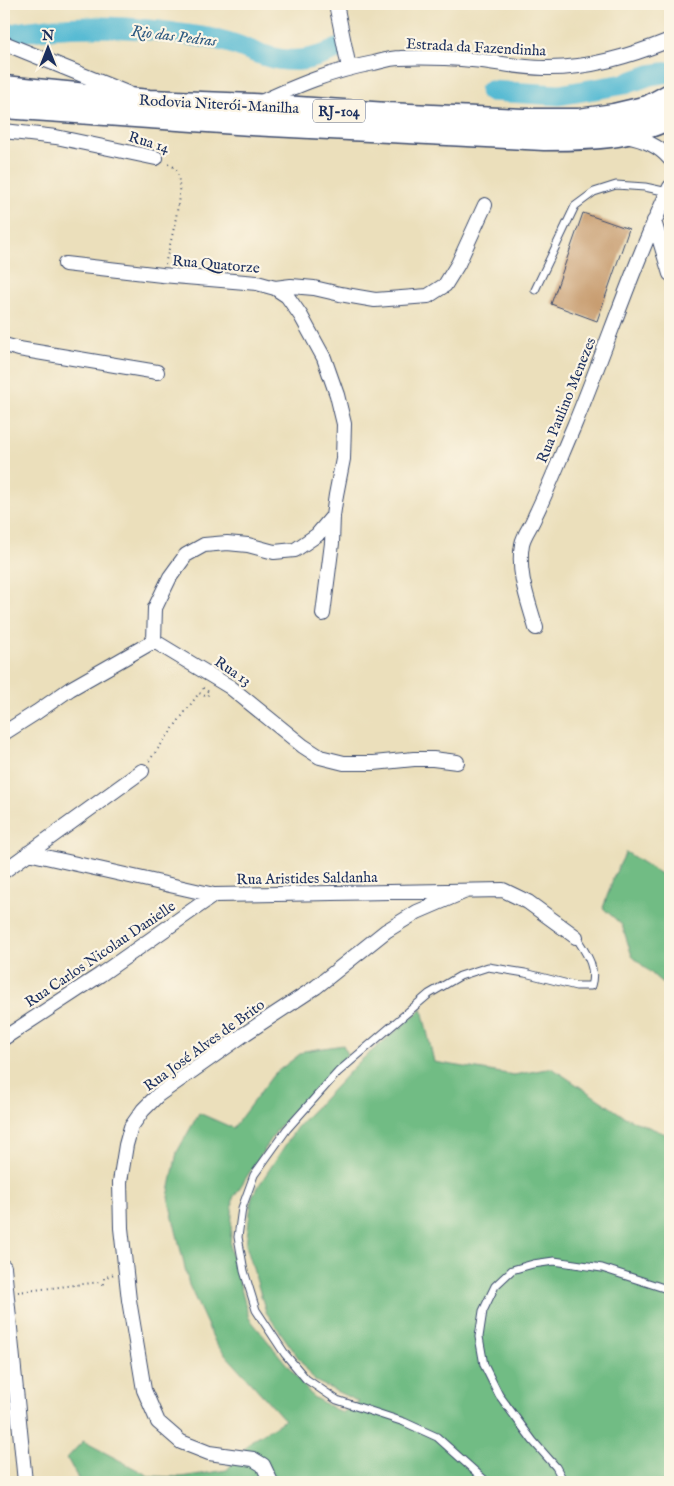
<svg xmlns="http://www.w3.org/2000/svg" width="674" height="1486" viewBox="0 0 674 1486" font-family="'IM FELL English',serif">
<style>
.forest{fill:#71bc84;stroke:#467671}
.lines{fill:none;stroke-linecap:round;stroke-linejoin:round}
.river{stroke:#54bad3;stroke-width:21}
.building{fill:#c79c6f}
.service-casing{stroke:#3a496c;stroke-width:9}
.minor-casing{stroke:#3a496c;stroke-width:16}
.trunk-casing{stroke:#3a496c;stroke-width:25}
.path{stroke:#3a496c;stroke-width:2;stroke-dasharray:1 4;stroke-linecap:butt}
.service{stroke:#fff;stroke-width:7}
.minor{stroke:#fff;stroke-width:14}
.trunk{stroke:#fff;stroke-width:22}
.labels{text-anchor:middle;stroke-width:4.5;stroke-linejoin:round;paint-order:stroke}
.shield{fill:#fcf5e5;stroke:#5e6a86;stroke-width:1}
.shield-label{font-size:14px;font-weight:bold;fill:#1b2f5e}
.street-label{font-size:15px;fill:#1b2f5e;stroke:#fcf5e5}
.water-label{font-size:16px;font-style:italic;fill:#2c5981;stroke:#fcf5e5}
</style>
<rect width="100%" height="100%" fill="#fcf5e5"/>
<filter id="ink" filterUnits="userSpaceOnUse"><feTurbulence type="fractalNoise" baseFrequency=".02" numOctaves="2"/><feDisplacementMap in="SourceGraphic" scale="10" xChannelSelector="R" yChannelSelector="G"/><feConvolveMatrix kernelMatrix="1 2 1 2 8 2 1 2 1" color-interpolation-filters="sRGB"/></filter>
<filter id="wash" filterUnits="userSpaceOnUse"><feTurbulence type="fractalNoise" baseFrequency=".0096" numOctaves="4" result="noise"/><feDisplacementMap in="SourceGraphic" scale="20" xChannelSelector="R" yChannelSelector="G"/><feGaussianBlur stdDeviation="1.12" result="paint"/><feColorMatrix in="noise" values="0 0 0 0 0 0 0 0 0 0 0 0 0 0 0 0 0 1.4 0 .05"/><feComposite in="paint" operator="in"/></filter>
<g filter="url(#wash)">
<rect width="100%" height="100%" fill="#ebdfbb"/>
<!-- forest -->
<path class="forest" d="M626 852 670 880V990L632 956 622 925 603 908 614 876Z
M422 1009 434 1062 514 1075 552 1068 625 1117 670 1136V1482H80L67 1458 83 1441 149 1476 181 1477 227 1470 252 1440 285 1420 216 1344 189 1285 168 1197 177 1152 199 1113 233 1128 274 1074 304 1051 343 1045 348 1054 279 1127 233 1198 230 1248 249 1318 313 1397 342 1413 359 1402 315 1381 266 1312 246 1245 252 1196 297 1127 359 1062Z"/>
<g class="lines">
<!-- river -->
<path class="river" d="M4 35C54 26 108 25 159 31 180 34 203 36 223 41 237 44 249 51 263 55 292 65 313 60 340 48
M490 91 559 95 625 84 650 75 670 72"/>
</g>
<g id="blocks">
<!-- building -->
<path class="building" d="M583 213 629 229 597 321 551 304Z"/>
</g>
</g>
<g filter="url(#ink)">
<use href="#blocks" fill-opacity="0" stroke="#3a496c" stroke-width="1"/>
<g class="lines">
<!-- service casing -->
<g class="service-casing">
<path id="service" d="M535 290 575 206 594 192 616 185 645 187 668 192
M487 1482 437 1437 404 1422 337 1400 306 1379 285 1354 256 1310 244 1271 238 1237 242 1208 254 1175 287 1129 338 1072 429 994 460 976 488 967 525 973 576 986H591C597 967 586 953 576 937
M564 1482 556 1467 533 1441 499 1395 484 1365 479 1337 483 1311 495 1286 512 1270 533 1264 554 1261 602 1268 670 1290"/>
</g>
<!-- minor casing -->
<g class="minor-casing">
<path id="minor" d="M336 4 349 68
M4 43 127 93
M259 103C298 85 331 71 374 63 382 61 391 58 400 58 424 57 449 58 472 60 497 62 520 68 544 68 588 69 630 56 670 40
M4 131 56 137 156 158
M626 136C644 140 658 145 670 159
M654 221 670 274
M65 264 162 275 257 283 275 288 287 296 301 316 324 358 337 395 344 424 343 459 336 495 333 516 317 535 295 550 274 552 248 545 227 543 204 545 186 555 170 577 155 608 154 641
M275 288 291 286 314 288 340 294 375 300 428 296 445 285 458 264 485 205
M4 345 19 349 157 372
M323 614 332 543 333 516
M536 628C528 600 517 573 522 544 524 534 532 525 535 516 549 487 561 456 574 426 607 346 633 265 670 187
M154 641 230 687 303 746 320 757 344 763H374L414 759H433L457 762
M4 733 37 712 70 689 154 641
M28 853 214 895 503 890 528 902 576 937
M4 871 142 771
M4 1038 100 975 214 895
M4 1267 25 1482
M271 1482 263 1465 253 1459 209 1453 181 1442 158 1422 144 1390 129 1300 121 1228 120 1182 126 1145 131 1127 143 1110 158 1095 246 1033 316 987 386 931 417 912 466 891"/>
</g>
<!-- trunk casing -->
<g class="trunk-casing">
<path id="trunk" d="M4 87 149 101 253 105 387 114 523 120H579L614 115 648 107 670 95
M4 107 251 124 544 139C569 139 594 139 618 135 636 132 654 125 670 118"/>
</g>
<!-- path -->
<path class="path" d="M165 264C170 245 188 181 174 167 174 167 167 163 167 163
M149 761 199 693 207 697 209 692 201 687
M18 1292 100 1282 104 1286V1278L114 1274"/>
<!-- service -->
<use href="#service" class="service"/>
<!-- minor -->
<use href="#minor" class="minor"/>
<!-- trunk -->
<use href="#trunk" class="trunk"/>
</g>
</g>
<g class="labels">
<!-- shield labels -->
<rect class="shield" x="313" y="99.5" width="52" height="23" rx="4"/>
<g class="shield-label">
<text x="339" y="116">RJ-104</text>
</g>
<!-- street labels -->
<g class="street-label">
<text transform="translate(476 47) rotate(3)" y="5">Estrada da Fazendinha</text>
<text transform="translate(219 104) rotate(3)" y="5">Rodovia Niterói-Manilha</text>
<text transform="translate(149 142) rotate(17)" y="5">Rua 14</text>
<text transform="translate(216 264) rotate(5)" y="5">Rua Quatorze</text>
<text transform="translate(566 400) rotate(-68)" y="5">Rua Paulino Menezes</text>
<text transform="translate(233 671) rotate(34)" y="5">Rua 13</text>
<text transform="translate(307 878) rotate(-1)" y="5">Rua Aristides Saldanha</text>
<text transform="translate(100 954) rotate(-34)" y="5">Rua Carlos Nicolau Danielle</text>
<text transform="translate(204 1045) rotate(-36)" y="5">Rua José Alves de Brito</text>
</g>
<!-- water labels -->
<g class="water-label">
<text transform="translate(174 35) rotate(7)" y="6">Rio das Pedras</text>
</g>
</g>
<!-- margin -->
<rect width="674" height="1486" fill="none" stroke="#fcf5e5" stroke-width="20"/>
<!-- north arrow -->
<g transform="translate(48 48)" stroke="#fcf5e5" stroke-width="4" paint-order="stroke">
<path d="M0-4L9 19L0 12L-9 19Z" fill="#1b2f5e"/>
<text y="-8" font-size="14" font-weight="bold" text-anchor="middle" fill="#1b2f5e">N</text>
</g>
</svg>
